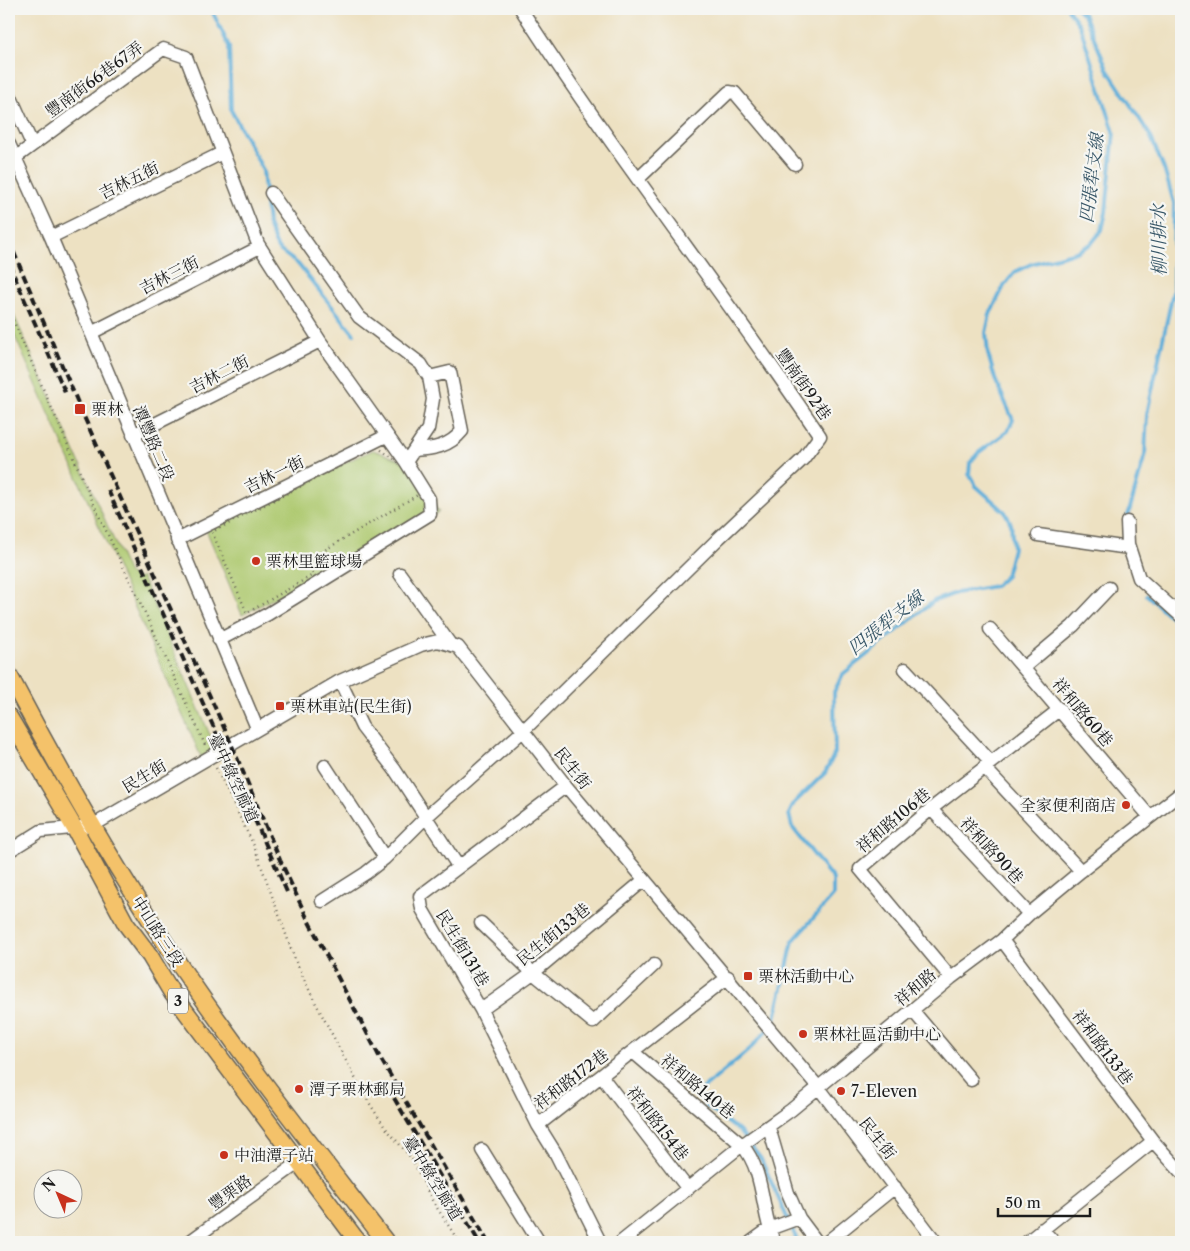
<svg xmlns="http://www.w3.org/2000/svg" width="1190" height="1251" viewBox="0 0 1190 1251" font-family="'Libre Caslon Text','Noto Serif TC',serif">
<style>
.green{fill:#aec96f;stroke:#657246}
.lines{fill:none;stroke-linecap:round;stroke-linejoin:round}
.stream{stroke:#5fadd8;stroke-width:4}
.minor-casing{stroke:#656156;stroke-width:15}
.major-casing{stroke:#656156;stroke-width:19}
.path{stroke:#656156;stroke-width:2.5;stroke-dasharray:1 4;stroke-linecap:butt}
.minor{stroke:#fff;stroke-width:12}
.major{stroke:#f4c26a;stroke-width:16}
.rail{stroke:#1c1c1c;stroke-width:4;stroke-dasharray:8 4;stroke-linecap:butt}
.poi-dot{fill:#c8321e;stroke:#f6f6f2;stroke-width:2}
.labels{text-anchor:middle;stroke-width:4.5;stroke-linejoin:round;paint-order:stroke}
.shield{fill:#f6f6f2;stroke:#5d5d5c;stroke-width:1}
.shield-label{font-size:15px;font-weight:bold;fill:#1c1c1c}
.street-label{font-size:16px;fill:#1c1c1c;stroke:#f6f6f2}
.poi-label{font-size:16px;fill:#1c1c1c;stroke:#f6f6f2;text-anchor:start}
.water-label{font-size:18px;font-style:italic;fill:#375667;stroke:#f6f6f2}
</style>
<rect width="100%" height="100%" fill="#f6f6f2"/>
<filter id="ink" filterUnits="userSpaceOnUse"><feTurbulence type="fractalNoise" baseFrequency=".02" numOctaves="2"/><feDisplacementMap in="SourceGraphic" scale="10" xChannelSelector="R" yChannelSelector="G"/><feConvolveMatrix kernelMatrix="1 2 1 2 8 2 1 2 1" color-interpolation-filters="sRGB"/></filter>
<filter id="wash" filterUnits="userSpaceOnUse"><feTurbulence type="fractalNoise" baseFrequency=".0096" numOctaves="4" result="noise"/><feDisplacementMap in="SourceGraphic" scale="20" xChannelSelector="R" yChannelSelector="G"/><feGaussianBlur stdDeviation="1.12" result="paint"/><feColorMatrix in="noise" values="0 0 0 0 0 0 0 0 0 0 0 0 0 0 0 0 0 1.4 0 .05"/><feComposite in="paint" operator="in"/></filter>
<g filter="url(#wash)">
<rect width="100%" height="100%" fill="#ede1c2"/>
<!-- green -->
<path class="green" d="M9 304 129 574 139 579 142 577 216 749 201 757 9 323Z
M373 450 406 462 439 512 242 615 204 525Z"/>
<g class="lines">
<!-- stream -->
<path class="stream" d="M211 9 229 46 231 110 263 170 268 225 278 249 298 264 354 334
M1078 9 1085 16 1107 69 1150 135 1164 169 1174 203 1173 292 1147 414 1145 455 1127 519
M1147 595 1181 626
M798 1242 761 1159 739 1131 705 1105 698 1093 750 1049 774 1023 793 941 833 896V879L792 827 789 814 794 803 825 773 835 753 834 692 843 674 934 601 956 593 995 586 1006 576 1013 548 1011 524 1005 512 976 486 969 474 970 463 978 453 1008 431 1013 420 995 379 988 354 986 333 990 314 1004 286 1015 272 1031 264 1076 252 1091 244 1102 230 1106 212 1114 132 1080 26 1068 9"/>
</g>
</g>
<g filter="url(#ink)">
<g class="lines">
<!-- minor casing -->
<g class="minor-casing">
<path id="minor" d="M9 93 32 144
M9 144 51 237 257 728
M15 158 163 49 186 57 258 244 320 341 406 462 429 499 430 514 268 614 219 640
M638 179 729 92 735 93 795 164
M271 193 359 317 421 364 429 377 433 399 428 429 406 462
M51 237 222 153
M91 333 258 248V244
M133 435 320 341
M414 450C433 449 449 447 462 431L450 372 429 377
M1127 522 1128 544 1139 578 1181 616
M1038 535 1129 548
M177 540 386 436
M400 574 450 644
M990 629 1150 817
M1023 668 1073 626 1109 588
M905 669 991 762
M340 681 362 727 395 770 458 866
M325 766 385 858
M984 767 1081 871
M566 786 420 896 422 909 481 1010 538 1125 556 1154 600 1242
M931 809 1029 914
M9 851 41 831 92 826 340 681 421 645 438 641 458 647 566 786 819 1088 936 1242
M322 901 366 873 385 858 425 818 524 730 719 538 803 459 820 436C723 292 615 155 521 9
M481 923 533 973 593 1022 654 965
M1002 940 1153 1141 1181 1172
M951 978 860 869 931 809 1060 709
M481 1010 533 973 644 880
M913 1011 971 1080
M633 1052 742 1145C765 1172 761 1211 774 1242
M602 1077 688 1189
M538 1125 728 977
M769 1128 788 1193 799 1218 817 1242
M482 1150 539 1242
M1042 1229 1054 1242
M189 1242 298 1163 313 1147
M621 1242 742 1145 791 1110 951 978 1002 940 1029 914 1081 871 1181 793
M751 1242 769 1229 799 1218
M827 1242 895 1187
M1027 1242 1153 1141"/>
</g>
<!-- major casing -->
<g class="major-casing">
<path id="major" d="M9 675C62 776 119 875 183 970 247 1064 317 1152 386 1242
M9 717 75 829 126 924 150 956 172 993 358 1242"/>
</g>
<!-- path -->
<path class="path" d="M9 311 100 518 148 619 206 747
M377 447 403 465 421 493 308 560 313 575 247 613 212 532Z
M216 768 254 846 296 962 313 998 363 1093 384 1126 412 1159 432 1200 459 1242"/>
<!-- minor -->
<use href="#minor" class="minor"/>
<!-- major -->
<use href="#major" class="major"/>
<!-- rail -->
<path class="rail" d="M9 241 81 410 230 741 280 860 308 920 379 1056 488 1242
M9 264 66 394
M108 490 287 892
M394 1098 479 1242"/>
</g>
</g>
<!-- markers -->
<g class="poi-dot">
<rect x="74" y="403" width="12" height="12" rx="2.5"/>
<circle cx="256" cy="561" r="5"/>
<rect x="275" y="701" width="10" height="10" rx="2.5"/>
<circle cx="1126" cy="805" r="5"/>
<rect x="743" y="971" width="10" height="10" rx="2.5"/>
<circle cx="803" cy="1034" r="5"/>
<circle cx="299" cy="1089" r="5"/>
<circle cx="841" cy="1091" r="5"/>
<circle cx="224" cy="1155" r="5"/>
</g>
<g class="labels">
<!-- shield labels -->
<rect class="shield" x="168" y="988.5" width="20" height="25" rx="4"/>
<g class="shield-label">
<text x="178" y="1006">3</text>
</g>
<!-- street labels -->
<g class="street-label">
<text transform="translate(94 79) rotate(-36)" y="6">豐南街66巷67弄</text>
<text transform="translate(129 180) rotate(-26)" y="6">吉林五街</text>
<text transform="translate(169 275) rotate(-27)" y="6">吉林三街</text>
<text transform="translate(219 374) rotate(-27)" y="6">吉林二街</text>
<text transform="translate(804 384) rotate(55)" y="6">豐南街92巷</text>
<text transform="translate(154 443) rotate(67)" y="6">潭豐路二段</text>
<text transform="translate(274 474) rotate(-26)" y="6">吉林一街</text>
<text transform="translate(1083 712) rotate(50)" y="6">祥和路60巷</text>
<text transform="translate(573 768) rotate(52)" y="6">民生街</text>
<text transform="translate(144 776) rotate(-31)" y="6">民生街</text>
<text transform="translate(234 778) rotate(65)" y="6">臺中綠空廊道</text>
<text transform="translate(893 820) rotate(-40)" y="6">祥和路106巷</text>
<text transform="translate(992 850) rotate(47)" y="6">祥和路90巷</text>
<text transform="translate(158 931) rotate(57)" y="6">中山路三段</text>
<text transform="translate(553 934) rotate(-39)" y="6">民生街133巷</text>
<text transform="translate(463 948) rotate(59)" y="6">民生街131巷</text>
<text transform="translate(915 987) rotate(-40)" y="6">祥和路</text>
<text transform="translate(1103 1047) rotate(53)" y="6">祥和路133巷</text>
<text transform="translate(571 1079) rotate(-37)" y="6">祥和路172巷</text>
<text transform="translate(698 1086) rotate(40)" y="6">祥和路140巷</text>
<text transform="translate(658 1123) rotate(52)" y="6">祥和路154巷</text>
<text transform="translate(878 1138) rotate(52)" y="6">民生街</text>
<text transform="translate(433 1178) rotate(58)" y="6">臺中綠空廊道</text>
<text transform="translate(230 1192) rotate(-36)" y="6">豐栗路</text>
</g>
<!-- poi labels -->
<g class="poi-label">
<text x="91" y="415">栗林</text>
<text x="266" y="567">栗林里籃球場</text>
<text x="290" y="712">栗林車站(民生街)</text>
<text x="1116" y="811" text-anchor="end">全家便利商店</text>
<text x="758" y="982">栗林活動中心</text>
<text x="813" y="1040">栗林社區活動中心</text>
<text x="309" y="1095">潭子栗林郵局</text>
<text x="851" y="1097">7-Eleven</text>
<text x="234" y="1161">中油潭子站</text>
</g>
<!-- water labels -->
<g class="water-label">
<text transform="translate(1092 178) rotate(-83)" y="6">四張犁支線</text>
<text transform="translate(1159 240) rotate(-91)" y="6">柳川排水</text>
<text transform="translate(886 623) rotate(-38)" y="6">四張犁支線</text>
</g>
</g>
<!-- margin -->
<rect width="1190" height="1251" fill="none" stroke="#f6f6f2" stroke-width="30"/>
<!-- north arrow -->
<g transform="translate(58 1194) rotate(316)"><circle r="24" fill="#f6f6f2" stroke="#9f9f9c"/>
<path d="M0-4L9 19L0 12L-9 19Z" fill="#c8321e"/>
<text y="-8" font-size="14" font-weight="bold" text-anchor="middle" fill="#1c1c1c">N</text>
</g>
<!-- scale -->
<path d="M998 1208v8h92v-8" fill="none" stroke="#1c1c1c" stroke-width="2.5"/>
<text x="1005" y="1208" font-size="15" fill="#1c1c1c" stroke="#f6f6f2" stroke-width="4" paint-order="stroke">50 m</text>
</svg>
